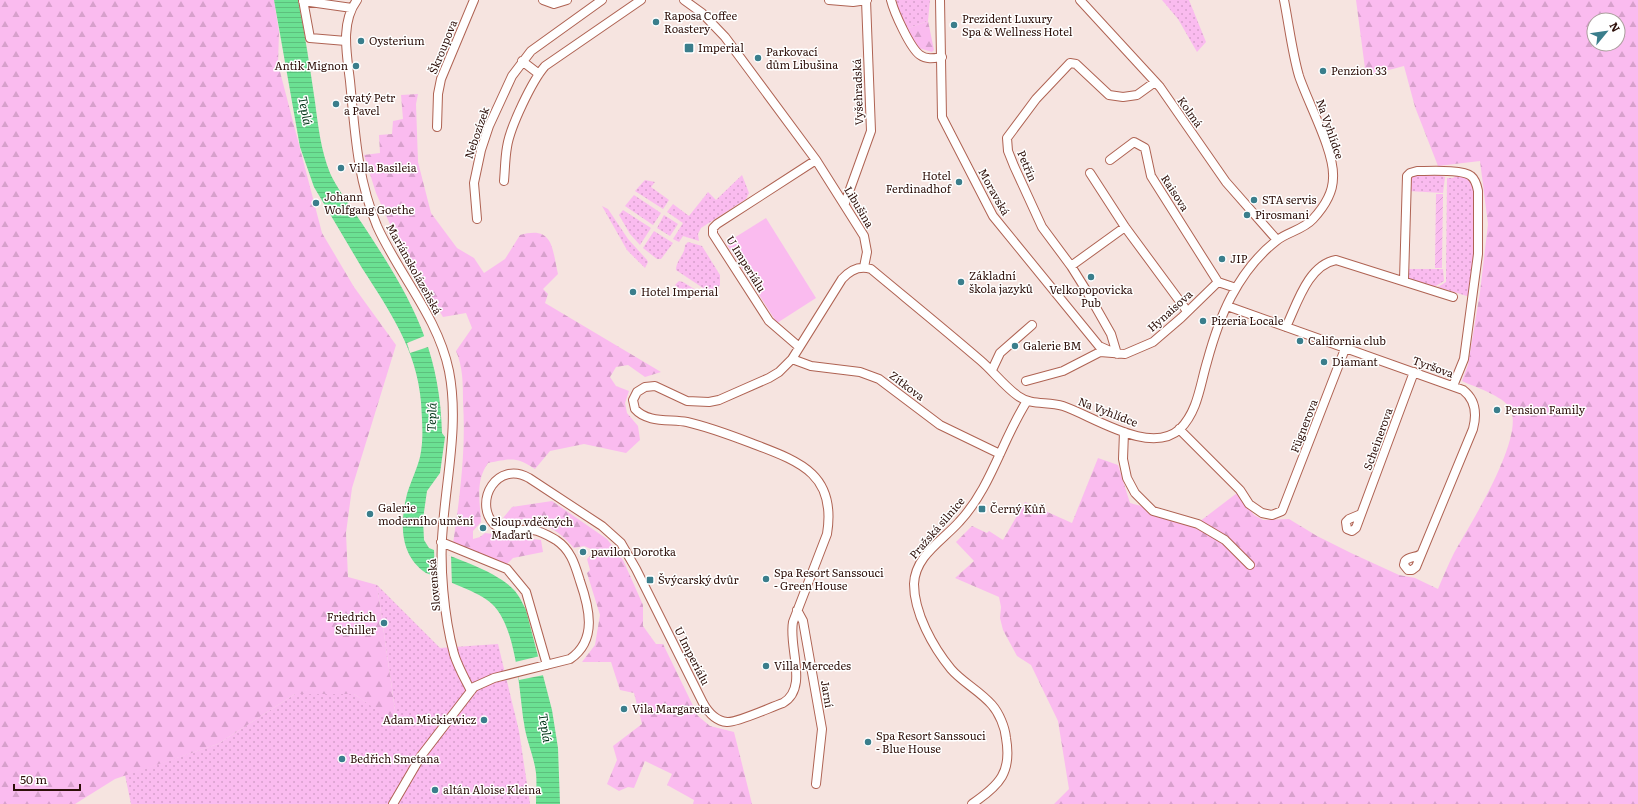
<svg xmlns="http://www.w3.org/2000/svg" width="1638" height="804" viewBox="0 0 1638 804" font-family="Literata,serif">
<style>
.grass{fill:url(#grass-dots)}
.forest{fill:url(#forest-firs);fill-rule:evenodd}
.garden{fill:url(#garden-furrows)}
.pitch{fill:#fabbef}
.water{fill:url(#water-rules)}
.pier{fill:#f6e4e0}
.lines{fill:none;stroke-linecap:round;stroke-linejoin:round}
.minor-casing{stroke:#af6353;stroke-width:10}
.minor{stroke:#fff;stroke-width:8}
.poi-dot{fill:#3a7e8c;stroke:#fff;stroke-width:1.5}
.labels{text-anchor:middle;stroke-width:3;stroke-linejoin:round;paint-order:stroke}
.poi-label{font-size:11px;fill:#2d0f09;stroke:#fff;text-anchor:start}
.street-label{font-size:11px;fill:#2d0f09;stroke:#fff}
.water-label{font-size:12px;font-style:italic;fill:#003417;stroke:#fff}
</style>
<defs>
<pattern id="grass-dots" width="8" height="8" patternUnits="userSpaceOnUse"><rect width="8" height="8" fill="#fabbef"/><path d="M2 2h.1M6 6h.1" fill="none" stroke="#d7a0cc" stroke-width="1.8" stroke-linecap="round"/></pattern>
<pattern id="forest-firs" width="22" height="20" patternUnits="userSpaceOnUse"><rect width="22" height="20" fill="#fabbef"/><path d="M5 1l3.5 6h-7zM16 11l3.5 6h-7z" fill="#d7a0cc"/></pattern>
<pattern id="garden-furrows" width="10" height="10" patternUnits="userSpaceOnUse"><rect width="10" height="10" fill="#fabbef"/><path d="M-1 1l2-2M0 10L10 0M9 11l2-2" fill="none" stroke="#d7a0cc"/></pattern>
<pattern id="water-rules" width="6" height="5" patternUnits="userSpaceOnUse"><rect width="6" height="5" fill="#6be193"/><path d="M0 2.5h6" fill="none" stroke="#5dc07d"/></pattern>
</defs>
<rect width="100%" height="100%" fill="#f6e4e0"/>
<!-- grass -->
<path class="grass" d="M894 0H930L928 21 906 29Z
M1162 0H1189L1206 42 1197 52 1178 19Z
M1418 174 1438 175 1445 177 1443 193 1408 191C1408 182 1409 177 1418 174Z
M742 175 749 193 746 199 701 228 698 234 699 241 683 236 679 242 673 239 683 223 667 212 673 204 689 216 708 192 716 200Z
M1457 175C1468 177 1471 181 1475 191V252L1470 297 1438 287 1446 282 1447 178H1453Z
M645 180 655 182 651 187 669 200 663 209 635 191Z
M634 195 661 213 653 225 625 206Z
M602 206 608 209 628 239 647 260 648 262 645 268 627 250Z
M623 210 651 228 640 245 630 234 619 215Z
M664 215 678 224 670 236 657 228Z
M654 231 673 243 661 259H657L643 248Z
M688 242 702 246 720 275V285L716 290 709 292 676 270C676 260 685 255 685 245Z
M1406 269H1443L1444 281 1434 287 1408 279 1406 276Z
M679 281 683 282 707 297 681 290 675 285Z
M377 585 440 648 498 644 519 731 530 804H131L125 775 218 744 295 694H354L397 723Z"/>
<!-- forest -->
<path class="forest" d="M0 0H274L279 32 278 64 322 233 354 287 396 345 352 488 346 533 348 577 377 585 397 724 354 694H295L218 744 115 779 75 804H0Z
M1356 0H1638V804H1054L1069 789 1058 721 1031 665 1017 656 1003 630 1000 618 1001 607 999 597 955 578 974 561 956 542 972 526 987 533 989 531 1003 540 1025 502 1072 523 1098 458 1118 465 1130 503 1199 522 1237 493 1254 515 1263 520 1289 519 1317 536 1351 553 1399 575 1415 578 1438 589C1443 577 1448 565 1454 553 1469 526 1526 437 1510 408 1503 396 1475 387 1462 381L1468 365 1480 292 1488 224 1480 161 1438 166 1415 107 1404 66 1366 76ZM1594 20H1618V44H1594Z
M928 21 934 50 932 52 919 48 906 29Z
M418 94 416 104 418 162 431 213 457 248 474 258 484 273 505 259 520 235C554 225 552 249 558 274L543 289 548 294 545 303 661 372 645 377 628 365 616 367 610 377 616 386 629 391 625 403 627 413 638 426 640 440 626 453 584 444 550 451 535 469C515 456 511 459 488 463 475 481 480 502 481 522L473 531V539L480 537 485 533 541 540 543 552 513 558 506 565 453 544C460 495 466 451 463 402 463 384 463 367 456 351L472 328 466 313 443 317 398 242 376 193 364 155 380 153 379 135 392 134 393 121 403 119 401 95Z
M552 501 607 539 623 560 643 605V626L656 644H663L698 716 710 726 734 732 752 804H693L694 800 667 785 672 774 645 761 634 788 628 787 619 791 607 784 617 760 613 746 642 724 634 693 620 690 611 662H582L595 645 600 615 587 573 590 570 587 559 591 555V549L584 546 574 548C561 533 544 520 524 520 516 519 511 522 503 518L512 507Z"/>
<!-- garden -->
<path class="garden" d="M1436 194H1443L1442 268H1435Z"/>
<!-- pitch -->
<path class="pitch" d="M766 218 816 298 777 323 726 243Z"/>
<!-- water -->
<path class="water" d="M274 0H298C305 34 310 68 315 102 318 125 321 151 330 173 338 191 358 216 369 234 413 301 440 352 442 433L445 437 440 473 427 491 423 519 424 540 429 548C452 557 496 571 513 589 519 595 522 602 526 610L552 710 558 748 560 804H536C536 794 537 783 536 773 534 756 526 740 524 723 519 690 517 628 492 604 480 592 444 580 426 573 399 555 400 522 407 494 411 481 417 469 420 457 424 439 422 420 421 402 417 350 389 310 362 268 346 241 330 214 314 187L300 147Z"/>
<!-- pier -->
<path class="pier" d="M427 335 431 346 410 353 407 343Z
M434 549 451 556 452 586 435 579Z
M540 656 544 675 519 680 515 662Z"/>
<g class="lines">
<!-- minor casing -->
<g class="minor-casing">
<path id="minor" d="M303 0 310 38 346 41
M357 0C340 23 347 55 350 81 355 132 357 178 377 226 399 275 438 317 449 371 459 422 447 474 443 525 439 564 444 617 454 654 458 667 465 679 471 691
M543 0 554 4 567 0
M684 0 702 13 725 37 816 160 864 236 867 252 864 267
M829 0 853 2 867 0
M891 0C894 12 910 48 920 55 927 60 935 58 942 57
M940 0 942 117 993 216 1099 346 1117 354
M1080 0 1160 87 1226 182 1277 240
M303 1 352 8
M522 61 539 74
M437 127 438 94 441 79 474 0
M1110 160 1134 142 1145 148 1151 176 1218 282
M1090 173 1125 227 1187 311
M504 181C505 170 505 158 507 147 510 127 532 81 545 66L641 0
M845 203 871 131 866 0
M477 219 474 183 481 150 489 126 512 76 531 51 602 0
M1071 266 1125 227
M1404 280 1407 176 1410 173 1417 171C1429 171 1463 169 1471 176 1476 180 1477 186 1478 191V254L1464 359 1453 386
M1218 282 1236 288
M1227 306 1463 390C1476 400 1477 414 1473 429L1416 567 1412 570H1408L1404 565 1405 561C1409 556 1416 558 1421 554
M1286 327C1297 304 1308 265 1336 260L1453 297
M798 346 769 321 713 234V228L717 224 816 160
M1117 354 1111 334 1086 290 1071 266 1042 227 1014 166 1008 151 1007 138 1036 99 1070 63 1076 64 1109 95 1123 97 1137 95 1155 82
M792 359 811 366 860 372 879 379 940 425 1000 454
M992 370 1000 353 1032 325
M1026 381 1063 371 1100 352 1125 354 1153 342 1181 318 1218 282
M1179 429 1240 490 1249 504 1262 513 1272 515 1282 511 1345 349
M1124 432 1123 459 1127 478 1135 493 1153 511 1198 524 1225 540 1250 565
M1361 514 1349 519 1346 522 1347 529 1352 531 1356 528 1414 372
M441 542 507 569 526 592 547 665
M797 610 803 621 822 729 816 784
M393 804 421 756 474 687 494 678 570 659C598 640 589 607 580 581 575 565 571 550 556 540 549 536 541 531 533 530 520 528 503 535 493 523 474 501 497 460 529 478L602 526 621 543 636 569 703 703C708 712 715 721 727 722 737 723 771 707 783 703 809 688 788 647 793 622L827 534C837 473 798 461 751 443 730 435 709 427 687 422 670 419 647 423 635 409L633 400 637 392 645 387 655 386 687 401 709 402 719 400 769 378 779 372 792 359 842 279C850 270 859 265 871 269 907 299 944 329 980 360 993 371 1004 386 1018 396 1032 406 1047 401 1063 406 1093 416 1150 456 1180 429 1198 411 1200 385 1207 362 1213 340 1220 318 1231 297 1242 276 1257 256 1276 241 1287 232 1303 230 1313 219 1324 207 1333 194 1333 178 1335 152 1308 103 1299 76 1292 52 1289 25 1284 0
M972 804C1000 785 1012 772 1006 738 1005 727 999 713 992 705 980 691 962 682 951 669 933 647 914 613 914 584 915 556 942 541 959 522 991 488 1002 440 1027 401"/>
</g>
<!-- minor -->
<use href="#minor" class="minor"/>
</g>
<!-- markers -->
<g class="poi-dot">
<circle cx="656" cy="22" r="4"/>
<circle cx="954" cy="25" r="4"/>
<circle cx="361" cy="41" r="4"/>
<rect x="684" y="43" width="10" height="10" rx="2"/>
<circle cx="758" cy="58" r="4"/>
<circle cx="356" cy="66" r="4"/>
<circle cx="1323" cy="71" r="4"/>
<circle cx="336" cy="104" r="4"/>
<circle cx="341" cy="168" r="4"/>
<circle cx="959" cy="182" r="4"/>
<circle cx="1254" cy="200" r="4"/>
<circle cx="316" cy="203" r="4"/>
<circle cx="1247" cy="215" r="4"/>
<circle cx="1222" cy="259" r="4"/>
<circle cx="1091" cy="277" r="4"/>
<circle cx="961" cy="282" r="4"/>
<circle cx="633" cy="292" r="4"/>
<circle cx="1203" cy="321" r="4"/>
<circle cx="1300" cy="341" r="4"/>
<circle cx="1015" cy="346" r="4"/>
<circle cx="1324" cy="362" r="4"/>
<circle cx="1497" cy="410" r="4"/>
<rect x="978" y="505" width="8" height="8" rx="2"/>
<circle cx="370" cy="514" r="4"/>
<circle cx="483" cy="528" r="4"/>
<circle cx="583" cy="552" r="4"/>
<circle cx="766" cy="579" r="4"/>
<rect x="646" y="576" width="8" height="8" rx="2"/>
<circle cx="384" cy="623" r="4"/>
<circle cx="766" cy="666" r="4"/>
<circle cx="624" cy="709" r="4"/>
<circle cx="484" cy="720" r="4"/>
<circle cx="868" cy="742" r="4"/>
<circle cx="342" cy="759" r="4"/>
<circle cx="435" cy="790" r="4"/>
</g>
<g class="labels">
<!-- poi labels -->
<g class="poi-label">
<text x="664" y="20">Raposa Coffee<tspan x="664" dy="13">Roastery</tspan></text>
<text x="962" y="23">Prezident Luxury<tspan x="962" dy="13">Spa &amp; Wellness Hotel</tspan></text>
<text x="369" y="45">Oysterium</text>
<text x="698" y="52">Imperial</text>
<text x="766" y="56">Parkovací<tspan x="766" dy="13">dům Libušina</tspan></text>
<text x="348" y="70" text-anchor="end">Antik Mignon</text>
<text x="1331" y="75">Penzion 33</text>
<text x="344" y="102">svatý Petr<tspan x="344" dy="13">a Pavel</tspan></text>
<text x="349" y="172">Villa Basileia</text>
<text x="951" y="180" text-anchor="end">Hotel<tspan x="951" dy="13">Ferdinadhof</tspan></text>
<text x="324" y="201">Johann<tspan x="324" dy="13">Wolfgang Goethe</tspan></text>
<text x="1262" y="204">STA servis</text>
<text x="1255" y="219">Pirosmani</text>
<text x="1230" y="263">JIP</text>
<text x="969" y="280">Základní<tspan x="969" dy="13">škola jazyků</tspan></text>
<text x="1091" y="294" text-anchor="middle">Velkopopovicka<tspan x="1091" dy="13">Pub</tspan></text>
<text x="641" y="296">Hotel Imperial</text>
<text x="1211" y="325">Pizeria Locale</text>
<text x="1308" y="345">California club</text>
<text x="1023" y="350">Galerie BM</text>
<text x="1332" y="366">Diamant</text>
<text x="1505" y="414">Pension Family</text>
<text x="378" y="512">Galerie<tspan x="378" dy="13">moderního umění</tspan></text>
<text x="990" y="513">Černý Kůň</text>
<text x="491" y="526">Sloup vděčných<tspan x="491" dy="13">Maďarů</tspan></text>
<text x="591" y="556">pavilon Dorotka</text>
<text x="774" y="577">Spa Resort Sanssouci<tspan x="774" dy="13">- Green House</tspan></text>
<text x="658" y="584">Švýcarský dvůr</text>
<text x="376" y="621" text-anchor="end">Friedrich<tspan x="376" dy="13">Schiller</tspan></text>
<text x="774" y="670">Villa Mercedes</text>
<text x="632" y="713">Vila Margareta</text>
<text x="476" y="724" text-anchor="end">Adam Mickiewicz</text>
<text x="876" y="740">Spa Resort Sanssouci<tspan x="876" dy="13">- Blue House</tspan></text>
<text x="350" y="763">Bedřich Smetana</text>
<text x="443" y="794">altán Aloise Kleina</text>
</g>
<!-- street labels -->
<g class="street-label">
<text transform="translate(443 47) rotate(-68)" y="4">Škroupova</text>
<text transform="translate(858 92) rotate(-92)" y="4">Vyšehradská</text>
<text transform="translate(1190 112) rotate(55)" y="4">Kolmá</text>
<text transform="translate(1330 129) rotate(71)" y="4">Na Vyhlídce</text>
<text transform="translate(477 133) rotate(-71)" y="4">Nebozízek</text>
<text transform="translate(1027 166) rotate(67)" y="4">Petřín</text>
<text transform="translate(994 192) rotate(61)" y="4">Moravská</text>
<text transform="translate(1175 193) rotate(57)" y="4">Raisova</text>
<text transform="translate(859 207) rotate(59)" y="4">Libušina</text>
<text transform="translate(746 264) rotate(58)" y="4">U Imperiálu</text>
<text transform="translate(414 269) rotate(61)" y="4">Mariánskolázeňská</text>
<text transform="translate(1170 311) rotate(-42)" y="4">Hynaisova</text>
<text transform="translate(1433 367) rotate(20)" y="4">Tyršova</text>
<text transform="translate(907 386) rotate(37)" y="4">Zítkova</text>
<text transform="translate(1108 412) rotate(21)" y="4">Na Vyhlídce</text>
<text transform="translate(1304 426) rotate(-69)" y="4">Fügnerova</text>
<text transform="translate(1378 439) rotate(-70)" y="4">Scheinerova</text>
<text transform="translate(937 528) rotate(-49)" y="4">Pražská silnice</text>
<text transform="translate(434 585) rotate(-95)" y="4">Slovenská</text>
<text transform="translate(692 656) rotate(63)" y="4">U Imperiálu</text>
<text transform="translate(827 694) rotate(80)" y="4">Jarní</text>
</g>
<!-- water labels -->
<g class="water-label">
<text transform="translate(305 111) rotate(79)" y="4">Teplá</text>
<text transform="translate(432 417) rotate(-88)" y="4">Teplá</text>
<text transform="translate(545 728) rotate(81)" y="4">Teplá</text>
</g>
</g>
<!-- north arrow -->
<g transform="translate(1606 32) rotate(61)"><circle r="19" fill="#ffffff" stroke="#ab9f9d"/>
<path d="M0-3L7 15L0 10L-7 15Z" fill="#3a7e8c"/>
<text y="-6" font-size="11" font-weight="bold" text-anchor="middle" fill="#2d0f09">N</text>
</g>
<!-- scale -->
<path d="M14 784v6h66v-6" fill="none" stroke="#2d0f09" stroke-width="2"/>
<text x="20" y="784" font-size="12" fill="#2d0f09" stroke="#ffffff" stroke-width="3" paint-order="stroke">50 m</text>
</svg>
